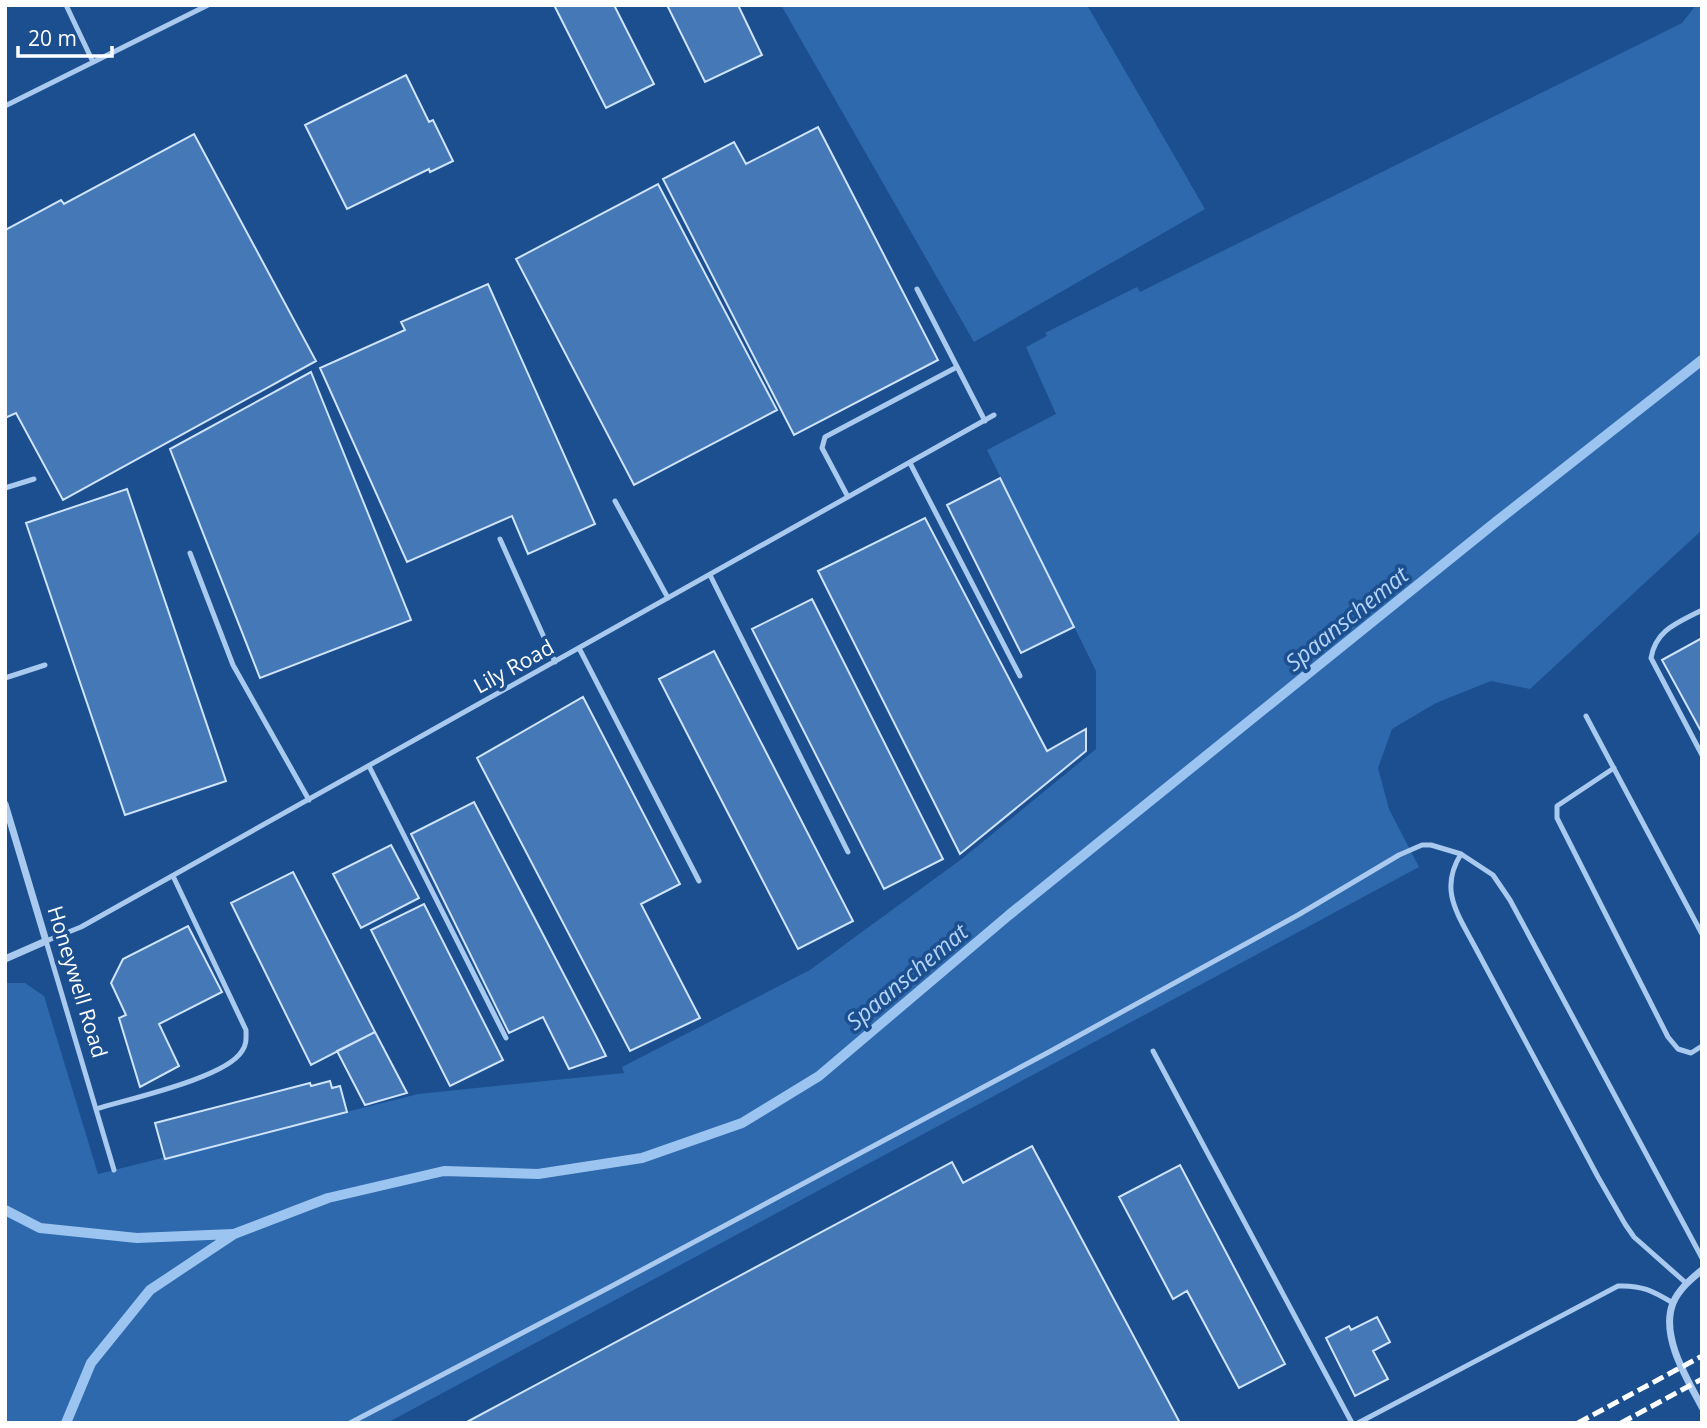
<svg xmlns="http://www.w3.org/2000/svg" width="1707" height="1428" viewBox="0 0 1707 1428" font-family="'Open Sans',sans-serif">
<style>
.green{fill:#2e69ad}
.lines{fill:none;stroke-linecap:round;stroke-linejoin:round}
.stream{stroke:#9cc4f0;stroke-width:10}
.building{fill:#4478b7;stroke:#cfe3fa;stroke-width:2}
.lane{stroke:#a9c9ee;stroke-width:5}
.street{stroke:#a9c9ee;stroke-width:7}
.rail{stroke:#fff;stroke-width:5;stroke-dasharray:12 5;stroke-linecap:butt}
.labels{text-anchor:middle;stroke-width:7;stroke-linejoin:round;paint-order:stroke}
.street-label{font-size:21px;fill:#fff;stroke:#1b4f8f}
.water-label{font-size:23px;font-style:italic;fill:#b5d3f5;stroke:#1b4f8f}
</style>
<rect width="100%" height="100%" fill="#1b4f8f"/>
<!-- green -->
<path class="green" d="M781 5H1087L1205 209 974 342Z
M1696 5H1702V530L1530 689 1491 681 1436 703 1392 729 1378 768 1389 809 1419 867 387 1423H5V983H25L44 996 98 1174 418 1094 624 1073 622 1067 810 970 963 858 1096 749V671L987 450 1056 414 1026 347 1047 336 1045 333 1137 287 1140 292 1682 23Z"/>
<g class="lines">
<!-- stream -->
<path class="stream" d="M5 1210 40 1228 137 1238 233 1234
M66 1423 91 1363 150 1290 234 1234 328 1198 444 1171 538 1174 642 1158 742 1123 819 1076 1009 915 1497 521 1702 360"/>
</g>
<!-- building -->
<path class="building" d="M554 5H614L654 84 606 108Z
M667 5H738L762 55 705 82Z
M406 75 429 122 433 120 453 161 430 172 429 169 347 209 305 125Z
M818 127 938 360 794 435 663 179 734 142 746 164Z
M194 134 316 361 63 500 16 413 5 418V230L61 200 64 204Z
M658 184 777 410 634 485 516 259Z
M488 284 595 524 528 554 512 516 407 562 320 368 405 330 401 322Z
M311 372 411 620 260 678 170 449Z
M1000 478 1074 627 1021 653 947 505Z
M127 489 226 781 125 815 26 523Z
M925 518 1047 751 1086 729V751L960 854 818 571Z
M812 599 943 859 884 889 752 629Z
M1702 638V733L1662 660Z
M714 651 853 921 798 949 659 679Z
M583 697 680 884 641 904 700 1018 630 1051 477 758Z
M474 802 596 1036 606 1056 569 1069 543 1017 509 1033 411 834Z
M391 845 419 898 361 928 333 874Z
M293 872 375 1032 311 1065 231 903Z
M424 904 503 1060 450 1086 371 930Z
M188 926 222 992 159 1024 179 1066 140 1087 119 1018 126 1015 111 983 123 959Z
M375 1032 407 1093 365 1105 337 1051Z
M330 1081 332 1088 340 1086 347 1112 165 1159 155 1123 310 1083 311 1086Z
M1032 1146 1180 1423H465L952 1162 963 1183Z
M1180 1165 1285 1364 1239 1388 1187 1291 1173 1299 1119 1197Z
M1377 1317 1390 1342 1373 1351 1388 1379 1355 1396 1326 1338 1349 1326 1351 1330Z"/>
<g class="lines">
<!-- lane -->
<path class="lane" d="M66 5 93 62
M5 106 208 5
M917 289 985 421
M910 463 1020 676
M5 488 34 479
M848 497 822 448 825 437 957 367
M615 501 668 598
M500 539 555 662
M190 553 233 665 309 800
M710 575 848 852
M1702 610C1678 623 1656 629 1651 658L1702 755
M579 648 699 881
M5 678 45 665
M1586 716 1702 934
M369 766 506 1038
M1614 768 1557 806V818L1668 1037 1678 1049 1691 1053 1702 1046
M1153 1051 1352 1423
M96 1109C128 1099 226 1078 242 1051 247 1044 246 1038 246 1030L173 876
M114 1170 46 941 81 927 994 415
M1686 1283 1634 1237 1625 1224 1598 1177 1474 945C1457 913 1439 889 1461 854L1493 875 1510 900 1702 1258
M350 1423 610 1287 1049 1052 1298 915 1399 855 1422 845H1431L1461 854
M1358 1423 1618 1286C1642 1285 1653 1291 1673 1303"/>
<!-- street -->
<path class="street" d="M5 804 46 941 5 959
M1702 1270C1691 1279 1679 1289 1673 1303 1660 1336 1687 1379 1702 1407"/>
<!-- rail -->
<path class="rail" d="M1578 1423 1702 1356
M1621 1423 1702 1379"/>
</g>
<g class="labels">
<!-- street labels -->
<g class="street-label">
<text transform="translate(514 667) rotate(-29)" y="7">Lily Road</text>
<text transform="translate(77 982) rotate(73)" y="7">Honeywell Road</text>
</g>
<!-- water labels -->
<g class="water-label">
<text transform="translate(1347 619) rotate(-39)" y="8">Spaanschemat</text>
<text transform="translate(907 977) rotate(-40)" y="8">Spaanschemat</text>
</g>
</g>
<!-- border -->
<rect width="1707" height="1428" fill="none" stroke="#ffffff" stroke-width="14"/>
<!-- scale -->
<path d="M18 46v10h94v-10" fill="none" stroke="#ffffff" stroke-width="3.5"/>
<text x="28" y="46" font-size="21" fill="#ffffff" stroke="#1b4f8f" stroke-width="5" paint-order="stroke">20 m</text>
</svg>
